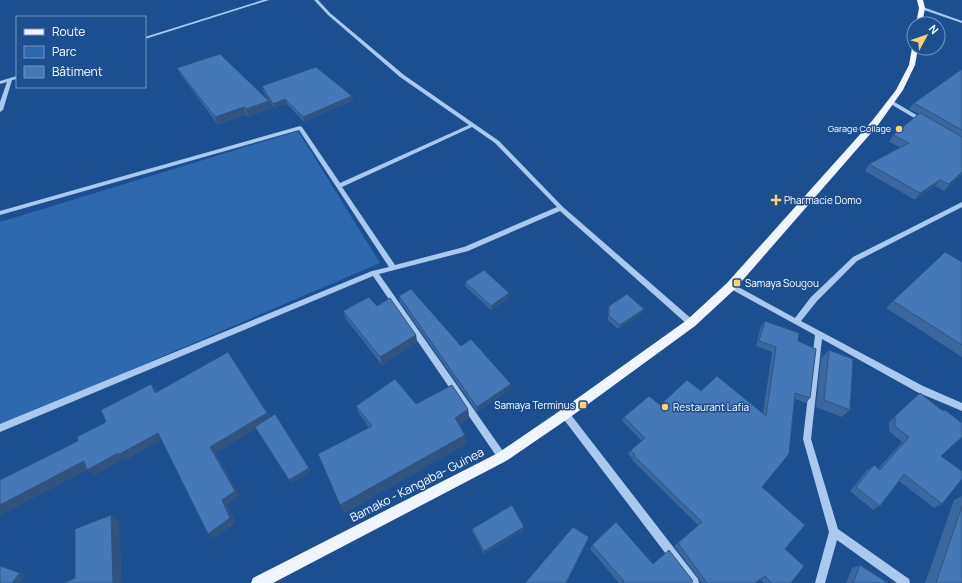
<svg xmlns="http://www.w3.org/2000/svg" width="962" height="583" viewBox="0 0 962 583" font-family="Manrope,sans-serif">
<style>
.green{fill:#2e69ad}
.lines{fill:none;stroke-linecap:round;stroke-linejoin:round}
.minor{fill:#a9c9ee;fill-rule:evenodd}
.major{fill:#f0f6ff;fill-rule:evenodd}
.wall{fill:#3a679d}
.shaded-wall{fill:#305480}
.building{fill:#4478b7;stroke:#305480}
.poi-dot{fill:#ffd166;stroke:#1b4f8f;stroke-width:1.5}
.labels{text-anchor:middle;stroke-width:3;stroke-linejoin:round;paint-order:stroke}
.far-poi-label{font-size:9px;fill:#fff;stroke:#1b4f8f;text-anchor:end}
.poi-label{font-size:10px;fill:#fff;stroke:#1b4f8f;text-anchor:start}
.near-street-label{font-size:12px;fill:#fff;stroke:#1b4f8f}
</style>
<rect width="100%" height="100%" fill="#1b4f8f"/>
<!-- green -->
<path class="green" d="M298 131 380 263 0 426V222Z"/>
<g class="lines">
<!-- minor -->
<path class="minor" d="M263 0H269L145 39V37Z
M314 0H318L330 13 404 75 499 141 563 207 694 321 695 323 694 325H688L560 211 468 251 379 274 505 454 506 457 505 460 502 461 499 460 373 276 0 432V424L372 271 389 267 299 130 0 215V211L300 126 302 127 340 183 469 125 400 77 328 15ZM472 127 495 143 557 207 464 247 395 265 342 187Z
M921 7H923L962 21V23L921 9Z
M17 76V79L12 80 3 110 0 112V102L7 82 0 84V81Z
M891 100 925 120 926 121 923 123 921 122 889 103V101Z
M962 202V207L857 261 817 301 801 321 923 386 962 403V411L917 392 822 339 811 439 838 529 909 579 910 583H897L837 540 825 583H815L829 532 803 439 815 335 729 288 728 286 729 284H733L795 318 811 297 853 257Z
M565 410 568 411 698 579 699 583H688L562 417 561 414 562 411Z"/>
<!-- major -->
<path class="major" d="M917 0H923L925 8 922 24H916L919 8Z
M914 46V48H918L915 65 903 90 878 125 735 289 695 326 569 418 506 461 273 583H251L253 578 498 453 561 410 687 320 727 283 872 121 896 90 909 65 912 48Z"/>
</g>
<!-- wall -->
<path class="wall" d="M177 68 269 101 271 108 248 117 246 115 218 125 181 75Z
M962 69V174L944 191 935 186 915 200 865 171 869 164 900 147 889 142 893 135 919 114 909 109 914 103Z
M262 86 352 96 353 100 304 122 287 104 274 108 263 91Z
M962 262V357L886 308 893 301Z
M465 282 509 298 491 310 465 286Z
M399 296 461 346 511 389 477 412 400 302Z
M377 306 416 335 417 343 382 365 346 319 343 311Z
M609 306 644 309 642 313 618 329 608 320V310Z
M765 321 798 341 810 398 806 403 795 399 762 487 785 549 791 583H764L760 579 755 583H702L674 546 698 525 632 460 633 459 628 454 631 450 642 441 622 421 624 417 701 391 763 413 772 352 756 346 761 326Z
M829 350 850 410 842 417 816 407 821 358Z
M920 393 941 456 942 504 934 508 899 481 880 506 873 510 850 491 867 470 874 465 878 469 902 442 889 431V422L913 399Z
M416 404 468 409 469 418 459 425 465 435 466 444 344 513 369 428 360 415 356 406Z
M962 496V583H925L954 500Z
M472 529 524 530 484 554 472 531Z
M592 545 653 564 691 583H619L590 549Z
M860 565 888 583H846L852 568Z"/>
<!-- shaded-wall -->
<path class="shaded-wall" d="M352 96 353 100 304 122 303 117Z
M285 99 287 104 274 108 273 104Z
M269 101 271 108 248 117 246 109Z
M244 107 246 115 218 125 215 117Z
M962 172V174L944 191 949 184Z
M940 180 935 186 915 200 920 193Z
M509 293V298L491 310V306Z
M644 309 642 313 618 329 620 325Z
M416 335 417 343 382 365 380 357Z
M228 352 272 419 216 453 240 496 227 505 236 523 214 538 208 534 222 500 210 447Z
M151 384 157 390 161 400 155 393Z
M511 384V389L477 412V407Z
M468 409 469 418 455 427V418Z
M158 433 164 438 126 461 124 459 95 475 87 470 0 516V505L84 461 118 453Z
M465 435 466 444 344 513 340 505Z
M309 468 311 471 291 484 289 480Z
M111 515 119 520 122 583H113Z
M524 527V530L484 554V551Z
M0 565 26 575 20 583H12Z"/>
<!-- building -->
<path class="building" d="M220 54 269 101 246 109 244 107 215 117 177 68Z
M316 67 352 96 303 117 285 99 273 104 262 86Z
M962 69V130L914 103Z
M920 113 962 137V172L949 184 940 180 920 193 869 164 909 143 893 135Z
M945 252 962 262V345L893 301Z
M484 270 509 293 491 306 465 282Z
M411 289 461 346 471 339 511 384 477 407 399 296Z
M627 294 644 309 620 325 609 316V306Z
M369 297 377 306 390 298 416 335 380 357 343 311Z
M765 321 799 333 798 341 816 349 810 398 795 393 789 454 762 487 805 525 785 549 804 566 791 583H772L765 576 755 583H707L678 543 702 522 634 456 635 455 631 450 645 438 624 417 649 396 660 405 687 380 701 391 717 376 766 416 776 347 759 341Z
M829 350 853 359 850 410 824 400Z
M228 352 267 413 210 447 235 491 222 500 230 518 208 534 158 433 118 455V453L87 470 84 461 0 505V480L78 441 77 437 106 422 101 410 151 384 155 393Z
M395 379 416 404 452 385 468 409 455 418 465 435 340 505 318 454 372 426 356 406Z
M920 393 943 411 945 410 962 423V437L941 456 962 471V479L942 504 904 474 880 506 856 487 874 465 880 470 909 437 895 426V416Z
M275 414 309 468 289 480 255 427Z
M512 505 524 527 484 551 472 529Z
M962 506V583H936Z
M111 515 113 583H64L75 578V529Z
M616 522 653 564 669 550 693 581 691 583H622L624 581 592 545Z
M573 527 589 537 566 583H525Z
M860 565 888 583H853Z
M0 566 20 573 12 583H0Z"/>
<!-- markers -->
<g class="poi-dot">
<circle cx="899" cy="129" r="4"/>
<path d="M774 194h4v4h4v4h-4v4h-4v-4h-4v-4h4z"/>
<rect x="733" y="279" width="8" height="8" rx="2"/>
<rect x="579" y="401" width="8" height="8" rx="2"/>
<circle cx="665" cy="407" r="4"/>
</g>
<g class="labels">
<!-- far-poi labels -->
<g class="far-poi-label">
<text x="891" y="132">Garage Collage</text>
</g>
<!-- poi labels -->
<g class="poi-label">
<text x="784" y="204">Pharmacie Domo</text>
<text x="745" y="287">Samaya Sougou</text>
<text x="575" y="409" text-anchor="end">Samaya Terminus</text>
<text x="673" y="411">Restaurant Lafia</text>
</g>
<!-- near-street labels -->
<g class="near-street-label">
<text transform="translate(417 485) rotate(-27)" y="4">Bamako - Kangaba- Guinea</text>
</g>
</g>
<!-- legend -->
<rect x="16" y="16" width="130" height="72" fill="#1b4f8f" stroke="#7695bc"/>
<rect x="24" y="29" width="20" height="6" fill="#f0f6ff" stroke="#7695bc"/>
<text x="52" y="36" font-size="12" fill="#ffffff">Route</text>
<rect x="24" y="46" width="20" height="12" fill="#2e69ad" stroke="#7695bc"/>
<text x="52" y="56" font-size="12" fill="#ffffff">Parc</text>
<rect x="24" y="66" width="20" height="12" fill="#4478b7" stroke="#7695bc"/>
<text x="52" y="76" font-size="12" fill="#ffffff">Bâtiment</text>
<!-- north arrow -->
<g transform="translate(926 36) rotate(50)"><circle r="19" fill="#1b4f8f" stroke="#7695bc"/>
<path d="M0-3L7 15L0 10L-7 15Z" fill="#ffd166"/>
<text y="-6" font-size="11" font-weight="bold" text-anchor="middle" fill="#ffffff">N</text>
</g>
</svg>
